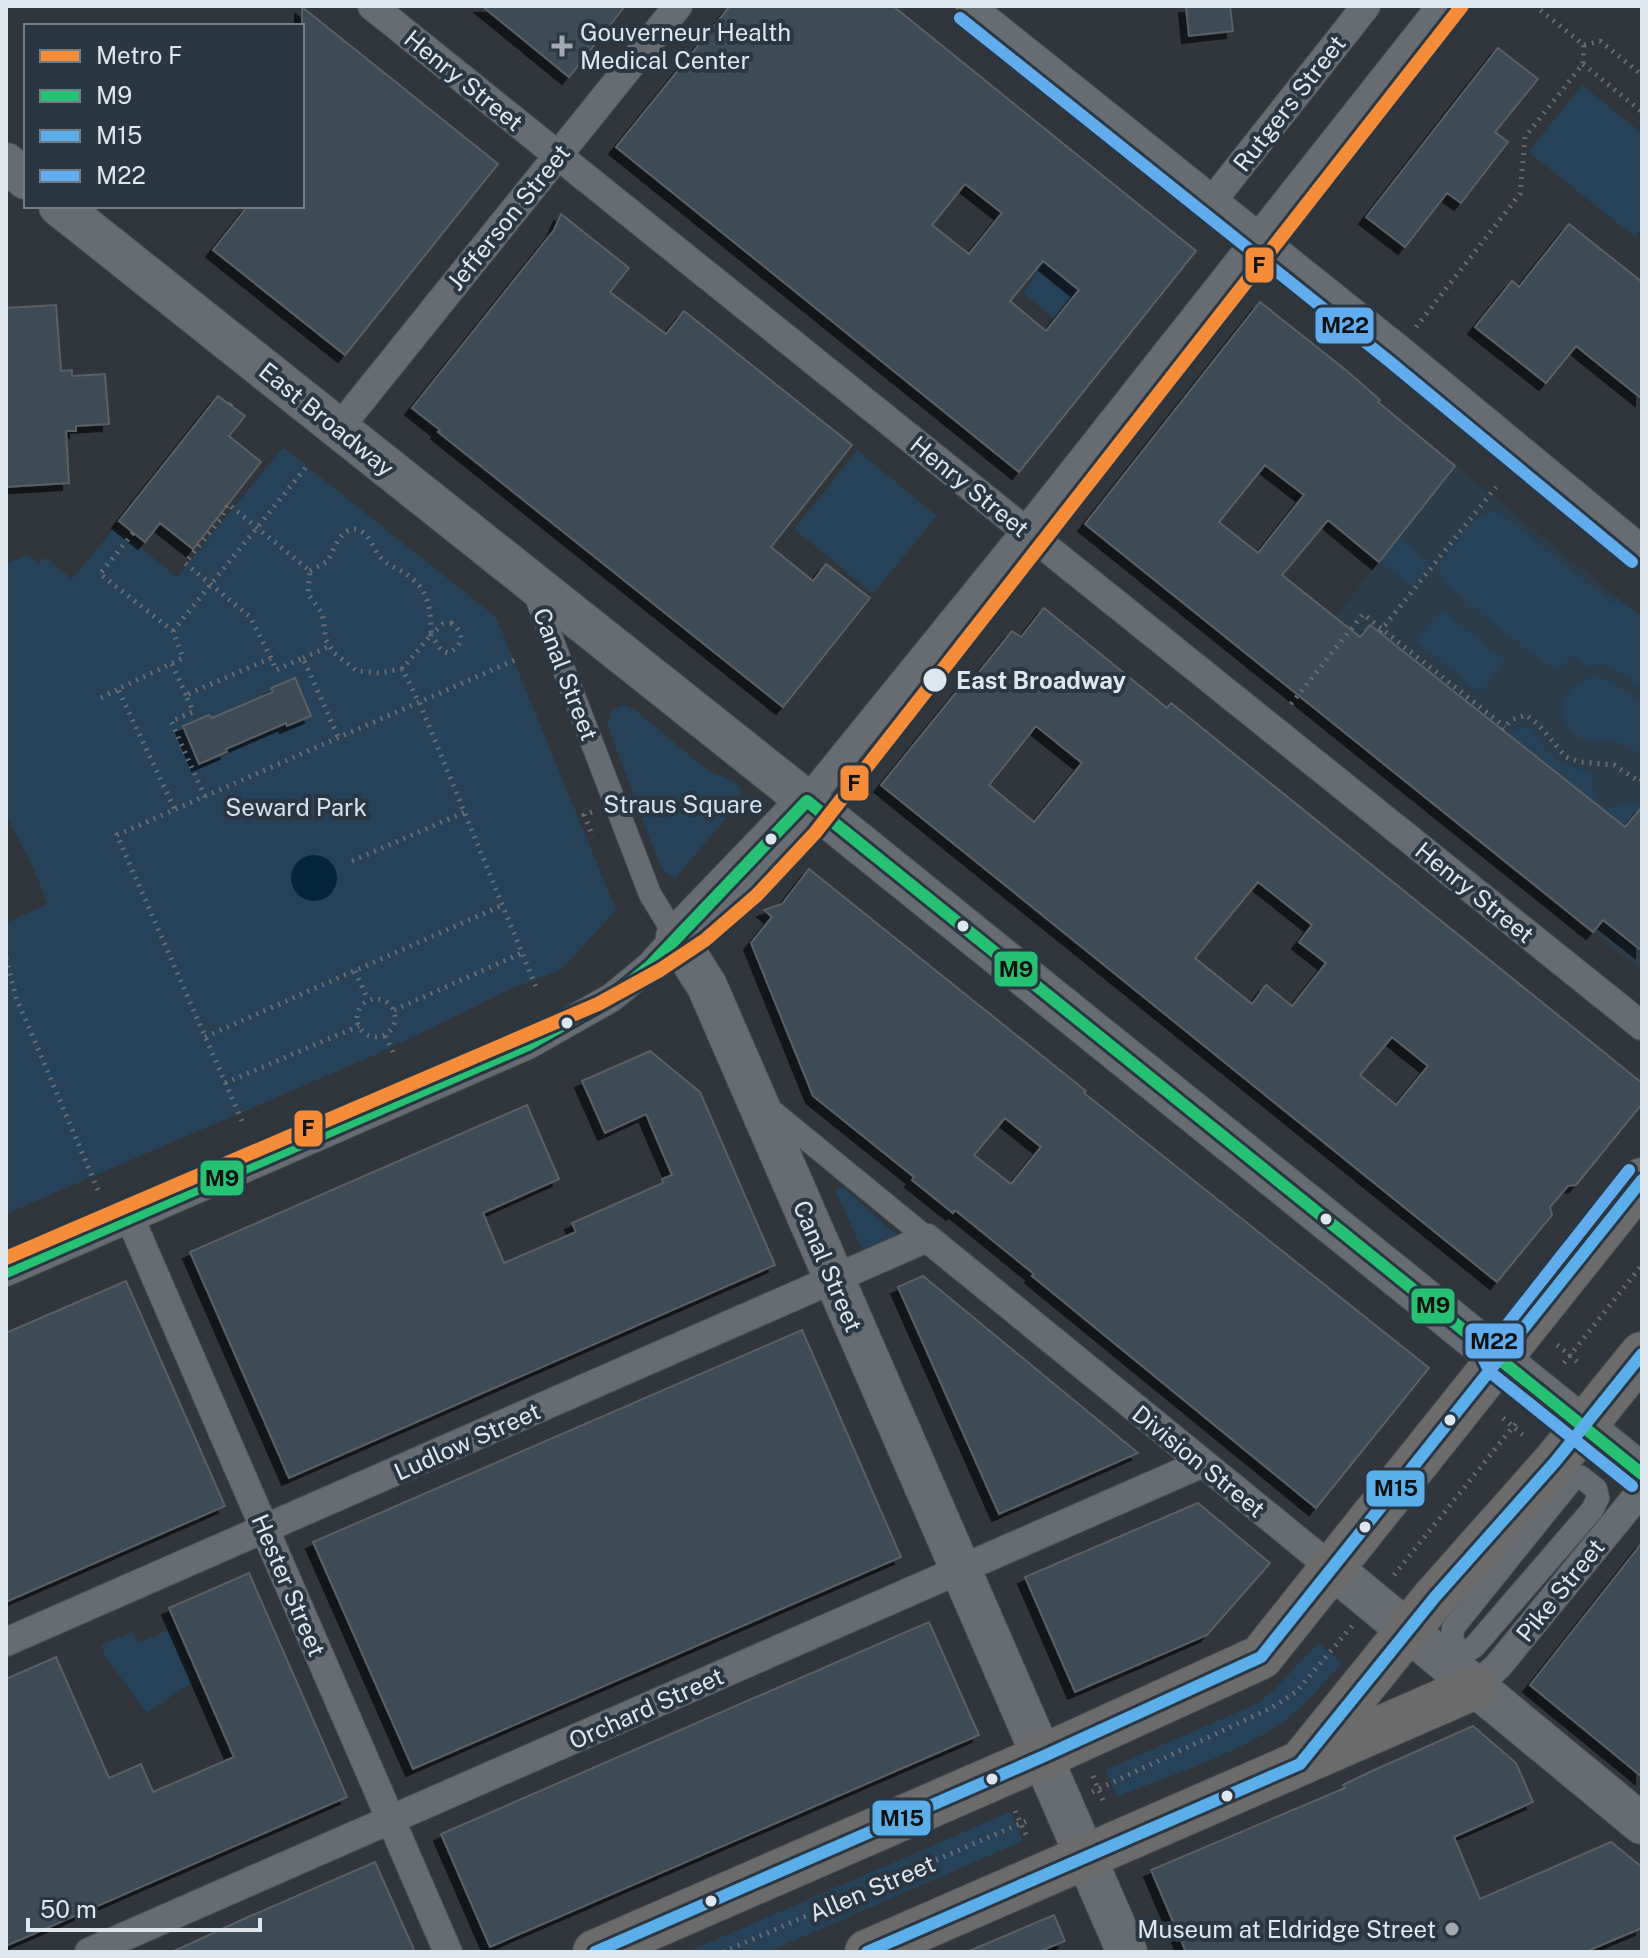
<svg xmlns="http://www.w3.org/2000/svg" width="1648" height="1958" font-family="'Public Sans',sans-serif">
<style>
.built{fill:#2b3c4b}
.green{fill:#254259}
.water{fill:#06253b}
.building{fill:#3c4b56;stroke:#5a5f65;stroke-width:2;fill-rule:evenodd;filter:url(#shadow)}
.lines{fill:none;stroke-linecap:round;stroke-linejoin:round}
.pedestrian-casing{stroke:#4c5358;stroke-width:24}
.minor-casing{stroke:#4c5358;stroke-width:30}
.secondary-casing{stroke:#4c5358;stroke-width:42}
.primary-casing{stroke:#4c5358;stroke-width:46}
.path{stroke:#676c71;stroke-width:5;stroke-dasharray:2 6;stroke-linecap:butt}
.pedestrian{stroke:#666c71;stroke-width:22}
.minor{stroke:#666c71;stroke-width:28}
.secondary{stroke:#666c71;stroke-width:40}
.primary{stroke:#6c6b6c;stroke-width:44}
.bus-1-casing{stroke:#2a3742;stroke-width:18}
.bus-2-casing{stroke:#2a3742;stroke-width:18}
.bus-3-casing{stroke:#2a3742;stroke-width:18}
.bus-1{stroke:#26c172;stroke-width:12}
.bus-2{stroke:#5aaee9;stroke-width:12}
.bus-3{stroke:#60acee;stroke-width:12}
.metro-1-casing{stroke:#2a3742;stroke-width:20}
.metro-1{stroke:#f48c3a;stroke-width:14}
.poi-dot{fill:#a1a8b0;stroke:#2a3742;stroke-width:3}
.stop-dot{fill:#dee6ee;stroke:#2a3742;stroke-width:3}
.labels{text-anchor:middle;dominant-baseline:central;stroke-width:8;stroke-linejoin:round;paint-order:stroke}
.poi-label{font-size:24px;fill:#dee6ee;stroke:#2a3742;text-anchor:start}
.street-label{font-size:24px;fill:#dee6ee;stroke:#2a3742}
.stop-label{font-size:24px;font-weight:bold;fill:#dee6ee;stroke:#2a3742;text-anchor:start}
.park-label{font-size:24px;fill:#d2e2f0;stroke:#2a3742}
.line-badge{stroke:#2a3742;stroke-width:3}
.pale-badge-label{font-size:22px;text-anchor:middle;font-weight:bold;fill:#111}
</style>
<defs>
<filter id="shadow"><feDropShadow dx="-7" dy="7" stdDeviation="0" flood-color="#0009"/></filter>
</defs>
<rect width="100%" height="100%" fill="#30363c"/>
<path class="built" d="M 1455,466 L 1642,617 L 1642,971 L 1282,684 Z"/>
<path class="green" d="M 1582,85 L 1642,133 L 1642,229 L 1635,237 L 1528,152 Z
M 1043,261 L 1132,332 L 1107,362 L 1023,293 Z
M 283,447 L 496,617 L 616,910 L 562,969 L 511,989 L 382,1052 L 6,1214 L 6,923 L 47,904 L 35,872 L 6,815 L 6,564 L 27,555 L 39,564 L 45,557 L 72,579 L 115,527 L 177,577 Z
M 857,450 L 937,516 L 873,594 L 794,529 Z
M 1492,511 L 1503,515 L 1613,603 L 1618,598 L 1642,617 L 1642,689 C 1624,675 1609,659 1585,667 L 1574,656 L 1558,667 L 1545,665 L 1443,582 C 1440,576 1438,570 1441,563 C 1447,549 1478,512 1492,511 Z
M 1399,538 L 1431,564 L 1413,587 L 1380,561 Z
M 1441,609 L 1506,661 L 1480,693 L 1416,641 Z
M 1592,677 C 1612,677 1627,693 1642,705 L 1642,749 L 1639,753 C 1631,748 1620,741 1610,740 C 1604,740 1598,743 1592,742 C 1574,740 1561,725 1563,707 C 1565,691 1579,682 1592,677 Z
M 624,705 L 634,709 L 709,771 C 724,778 751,782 737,805 L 676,878 L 664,872 L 659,863 L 607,724 L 612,710 Z
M 1521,726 L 1532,729 L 1547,751 L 1559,761 L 1592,775 C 1593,792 1593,806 1614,808 L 1629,801 L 1641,809 L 1625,827 L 1509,735 Z
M 843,1187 L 897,1235 L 862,1249 L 835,1190 Z
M 171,1629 L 193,1682 L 147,1713 L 107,1659 L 101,1645 L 132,1632 L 138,1643 Z
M 1318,1643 L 1342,1663 C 1323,1684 1304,1707 1280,1724 C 1233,1756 1170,1775 1117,1797 L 1105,1770 L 1258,1703 L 1273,1691 Z
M 1010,1812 L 1023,1841 L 768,1952 L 687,1952 Z"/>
<path class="water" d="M291 878a23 23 0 1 1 46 0a23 23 0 1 1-46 0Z"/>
<path class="building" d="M 482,6 L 625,6 L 569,77 Z
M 730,6 L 893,6 L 1196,251 L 1019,472 L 616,147 ZM 965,184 L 1002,213 L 969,254 L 932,225 ZM 1043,261 L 1079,290 L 1046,331 L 1010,301 Z
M 1186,6 L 1230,6 L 1233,31 L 1189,36 Z
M 302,7 L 498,164 L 345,355 L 213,250 L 248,206 L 302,206 Z
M 1498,48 L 1538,79 L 1495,132 L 1508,142 L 1461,203 L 1447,193 L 1405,247 L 1366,217 Z
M 561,214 L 629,268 L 610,292 L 666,334 L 684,311 L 852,445 L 771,547 L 813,581 L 826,564 L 870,598 L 783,707 L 438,432 L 440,430 L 412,408 L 554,230 Z
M 1569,224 L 1642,282 L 1642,399 L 1576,346 L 1546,383 L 1475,327 L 1512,281 L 1519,287 Z
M 1260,302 L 1347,371 L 1380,400 L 1378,402 L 1455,466 L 1379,562 L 1328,520 L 1282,575 L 1360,637 L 1370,625 L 1625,827 L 1642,807 L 1642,951 L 1603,920 L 1593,932 L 1085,524 ZM 1265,465 L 1304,495 L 1258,553 L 1219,522 Z
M 56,305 L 61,371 L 72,370 L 72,376 L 105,374 L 109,424 L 76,426 L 76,431 L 66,431 L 69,483 L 6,487 L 6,308 Z
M 218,396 L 245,416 L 229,436 L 261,462 L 193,549 L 160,523 L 145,542 L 119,521 Z
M 1044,608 L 1167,708 L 1171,703 L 1642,1083 L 1642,1104 L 1576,1185 L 1568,1186 L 1550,1207 L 1552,1215 L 1497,1282 L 881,785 L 967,679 L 971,682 L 1012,631 L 1021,637 ZM 1036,726 L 1082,763 L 1034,822 L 989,785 ZM 1258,882 L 1312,925 L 1299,942 L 1326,963 L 1292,1006 L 1266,985 L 1252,1004 L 1195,958 ZM 1392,1037 L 1428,1066 L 1396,1105 L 1360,1075 Z
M 295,678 L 311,716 L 287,726 L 286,723 L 226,749 L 227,752 L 199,764 L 183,726 L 209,715 L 212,718 L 273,692 L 271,688 Z
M 809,869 L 1086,1091 L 1084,1093 L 1429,1368 L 1316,1508 L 1032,1276 L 1034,1274 L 955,1210 L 953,1213 L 912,1180 L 914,1177 L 813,1096 L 751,943 L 772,917 L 764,910 L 782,904 ZM 1005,1118 L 1041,1147 L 1011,1184 L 974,1155 Z
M 650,1051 L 700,1092 L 775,1265 L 289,1478 L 190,1252 L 527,1105 L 559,1179 L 483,1213 L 504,1263 L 576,1232 L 572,1223 L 663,1183 L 662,1179 L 672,1175 L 646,1114 L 605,1133 L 582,1081 Z
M 923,1276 L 974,1318 L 1138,1453 L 999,1514 L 898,1287 Z
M 126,1281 L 225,1506 L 6,1602 L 6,1333 Z
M 802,1330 L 901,1557 L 413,1769 L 313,1542 Z
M 1198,1503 L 1270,1563 L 1207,1635 L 1075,1692 L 1025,1577 Z
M 1642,1543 L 1642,1777 L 1530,1685 Z
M 249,1573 L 347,1797 L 6,1946 L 6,1679 L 56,1657 L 109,1778 L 141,1764 L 153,1792 L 234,1757 L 169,1608 Z
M 929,1622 L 979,1735 L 490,1947 L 441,1834 Z
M 1473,1726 L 1516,1763 L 1533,1802 L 1454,1837 L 1480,1899 L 1611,1842 L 1642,1867 L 1642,1928 L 1585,1952 L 1186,1952 L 1151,1870 L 1345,1788 L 1343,1785 L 1372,1771 Z
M 375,1862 L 415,1952 L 172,1952 L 246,1918 Z
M 1054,1915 L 1065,1941 L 1038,1952 L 967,1952 Z"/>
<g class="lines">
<g class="pedestrian-casing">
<path id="pedestrian" d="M 534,592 L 650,894 L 676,937
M 766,1106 L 927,1238
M 1581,1477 L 1596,1489 L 1598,1498 L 1592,1510 L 1474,1647 L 1464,1653 L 1452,1642 L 1453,1628 L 1572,1480 Z"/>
</g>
<g class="minor-casing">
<path id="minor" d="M 372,6 L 1642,1026
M 970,6 L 1399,349 L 1642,550
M 1213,200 L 1366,6
M 339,428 L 678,6
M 807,801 L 1026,531 L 1441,6
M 130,1218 L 448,1952
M 6,1272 L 528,1045 L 611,998 L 650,966 L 676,937
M 6,1642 L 927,1238 L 1333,1569
M 1475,1687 L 1498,1666 L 1642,1490
M 89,1952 L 1203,1463"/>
</g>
<g class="secondary-casing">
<path id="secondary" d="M 6,163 L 26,179
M 59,206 L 807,801 L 1642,1474
M 807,801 L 676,937 L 707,986 L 1127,1952
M 1333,1569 L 1642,1824"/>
</g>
<g class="primary-casing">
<path id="primary" d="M 1304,1759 L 1435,1597 L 1555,1462 L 1642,1354
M 595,1952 L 1042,1757 L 1261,1657 L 1642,1180
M 867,1952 L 1475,1687"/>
</g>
<path class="path" d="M 1584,45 L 1600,41 L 1642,75
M 1583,64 L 1642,112
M 1416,327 L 1520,194 L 1525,137 L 1583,64 L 1584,45 L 1535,6
M 230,405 L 234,400
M 133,533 L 100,574 L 173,631 L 183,658 L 118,689 L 175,810
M 310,571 L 328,561 C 334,547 346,516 366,535 C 373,543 376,554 384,561 C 391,567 399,569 406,574 C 429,589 431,610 431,635 L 402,669
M 451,623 C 465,633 464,645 448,653 L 441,650 L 431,635 L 443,624 Z
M 173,631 L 307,466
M 1380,632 L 1382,629 L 1505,727
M 271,658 L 250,617 L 185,563 L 220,520 L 228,504 L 310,571 L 308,594 L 322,613 L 326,640 L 334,653 L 357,671 L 379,673 L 402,669 L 420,704 L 536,987
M 303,658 L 330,646
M 172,664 L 186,695
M 101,698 L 118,689
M 1291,704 L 1363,614 L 1382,629 L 1496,487
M 1502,730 L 1511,720 L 1526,715 L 1538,724 L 1566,757 L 1580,762 L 1614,765 L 1640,782 L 1642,780
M 205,797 L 171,721 L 193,712 L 186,695 L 271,658 L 276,670 L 303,658 L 339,739
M 592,812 L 584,815 L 593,837
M 352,861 L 465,812
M 6,958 L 16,997 L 100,1195
M 355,971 L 368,1000
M357 1018a19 19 0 1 1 38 0a19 19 0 1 1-38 0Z
M 394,1010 L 522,953
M 385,1036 L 393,1052
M 205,1037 L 503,905
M 225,1083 L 359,1026
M 242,1121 L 117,835 L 515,660
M 1557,1345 L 1581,1365
M 1564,1363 L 1642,1265
M 1503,1418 L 1524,1436
M 1394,1575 L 1516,1423
M 1093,1776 L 1105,1805
M 1092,1792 L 1271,1708 L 1296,1692 L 1352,1626
M 1015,1811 L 1028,1839
M 723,1952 L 1031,1819"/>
<use href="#pedestrian" class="pedestrian"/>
<use href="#minor" class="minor"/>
<use href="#secondary" class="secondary"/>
<use href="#primary" class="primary"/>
<g class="bus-1-casing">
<path id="bus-1" d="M 807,801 L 1642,1474
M 6,1272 L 528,1045 L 611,998 L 650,966 L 807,801"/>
</g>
<g class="bus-2-casing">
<path id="bus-2" d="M 595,1952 L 1042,1757 L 1261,1657 L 1642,1180
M 867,1952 L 1300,1764 L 1435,1597 L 1555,1462 L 1642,1354"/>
</g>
<g class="bus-3-casing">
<path id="bus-3" d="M 960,18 L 1389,361 L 1632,562
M 1629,1170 L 1487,1350 L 1484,1360 L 1490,1372 L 1632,1486"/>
</g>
<use href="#bus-1" class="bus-1"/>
<use href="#bus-2" class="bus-2"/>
<use href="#bus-3" class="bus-3"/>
<g class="metro-1-casing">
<path id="metro-1" d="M 6,1258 L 598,1004 L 660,970 L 705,940 L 757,895 L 815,833 L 1462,6"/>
</g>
<use href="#metro-1" class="metro-1"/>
</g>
<g class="poi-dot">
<path d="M558 34h8v8h8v8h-8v8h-8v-8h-8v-8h8z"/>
<circle cx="1452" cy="1929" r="8"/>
</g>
<g class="stop-dot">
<circle cx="935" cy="680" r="13"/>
<circle cx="771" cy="839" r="7"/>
<circle cx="963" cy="926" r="7"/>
<circle cx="567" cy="1023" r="7"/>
<circle cx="1326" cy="1219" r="7"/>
<circle cx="1450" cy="1420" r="7"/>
<circle cx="1365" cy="1527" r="7"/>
<circle cx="992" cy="1779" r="7"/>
<circle cx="1227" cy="1796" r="7"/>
<circle cx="711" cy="1901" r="7"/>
</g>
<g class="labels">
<g class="poi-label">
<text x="580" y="32">Gouverneur Health<tspan x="580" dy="28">Medical Center</tspan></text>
<text x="1436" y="1929" text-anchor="end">Museum at Eldridge Street</text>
</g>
<g class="street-label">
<text transform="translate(464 80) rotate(39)">Henry Street</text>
<text transform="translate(1289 103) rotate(-52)">Rutgers Street</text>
<text transform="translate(508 217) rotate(-51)">Jefferson Street</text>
<text transform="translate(327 419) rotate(39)">East Broadway</text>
<text transform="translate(970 486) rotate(39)">Henry Street</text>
<text transform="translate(566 674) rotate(69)">Canal Street</text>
<text transform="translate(1475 892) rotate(39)">Henry Street</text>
<text transform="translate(828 1266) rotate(67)">Canal Street</text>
<text transform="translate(467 1441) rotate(-24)">Ludlow Street</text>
<text transform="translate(1199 1461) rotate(39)">Division Street</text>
<text transform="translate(289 1585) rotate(67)">Hester Street</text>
<text transform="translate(1560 1590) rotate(-51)">Pike Street</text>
<text transform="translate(646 1708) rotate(-24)">Orchard Street</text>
<text transform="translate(872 1888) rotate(-23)">Allen Street</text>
</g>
<g class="stop-label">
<text x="956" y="680">East Broadway</text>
</g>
<g class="park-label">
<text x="683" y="804">Straus Square</text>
<text x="296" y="807">Seward Park</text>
</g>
</g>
<g class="line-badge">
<rect x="1244" y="246" width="31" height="38" rx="8" fill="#f48c3a"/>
<rect x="1314" y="306" width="61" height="39" rx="8" fill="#60acee"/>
<rect x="839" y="764" width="31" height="38" rx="8" fill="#f48c3a"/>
<rect x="993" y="950" width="46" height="38" rx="8" fill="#26c172"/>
<rect x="293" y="1109" width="31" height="39" rx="8" fill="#f48c3a"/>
<rect x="199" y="1159" width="46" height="38" rx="8" fill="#26c172"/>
<rect x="1410" y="1287" width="46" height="38" rx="8" fill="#26c172"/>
<rect x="1464" y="1322" width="61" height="38" rx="8" fill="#60acee"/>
<rect x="1365" y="1469" width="61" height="39" rx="8" fill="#5aaee9"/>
<rect x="871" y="1799" width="61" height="38" rx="8" fill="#5aaee9"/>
</g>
<g class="pale-badge-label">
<text x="1259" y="273">F</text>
<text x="1345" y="333">M22</text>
<text x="854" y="791">F</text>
<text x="1016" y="977">M9</text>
<text x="308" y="1136">F</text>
<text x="222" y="1186">M9</text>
<text x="1433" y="1313">M9</text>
<text x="1494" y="1349">M22</text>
<text x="1396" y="1496">M15</text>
<text x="902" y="1826">M15</text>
</g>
<rect width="1648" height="1958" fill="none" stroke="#dee6ee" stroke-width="16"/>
<rect x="24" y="24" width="280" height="184" fill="#2a3742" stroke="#727d87" stroke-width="2"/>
<rect x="40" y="50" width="40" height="12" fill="#f48c3a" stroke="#727d87" stroke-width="2"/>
<text x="96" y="64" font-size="24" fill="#dee6ee">Metro F</text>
<rect x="40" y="90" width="40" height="12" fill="#26c172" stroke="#727d87" stroke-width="2"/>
<text x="96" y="104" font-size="24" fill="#dee6ee">M9</text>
<rect x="40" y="130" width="40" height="12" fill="#5aaee9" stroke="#727d87" stroke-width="2"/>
<text x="96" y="144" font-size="24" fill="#dee6ee">M15</text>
<rect x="40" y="170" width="40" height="12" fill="#60acee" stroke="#727d87" stroke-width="2"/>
<text x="96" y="184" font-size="24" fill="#dee6ee">M22</text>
<path d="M28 1918v12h232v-12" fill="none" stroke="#dee6ee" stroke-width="4"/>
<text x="40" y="1918" font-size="24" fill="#dee6ee" stroke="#2a3742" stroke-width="6" paint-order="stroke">50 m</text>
</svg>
